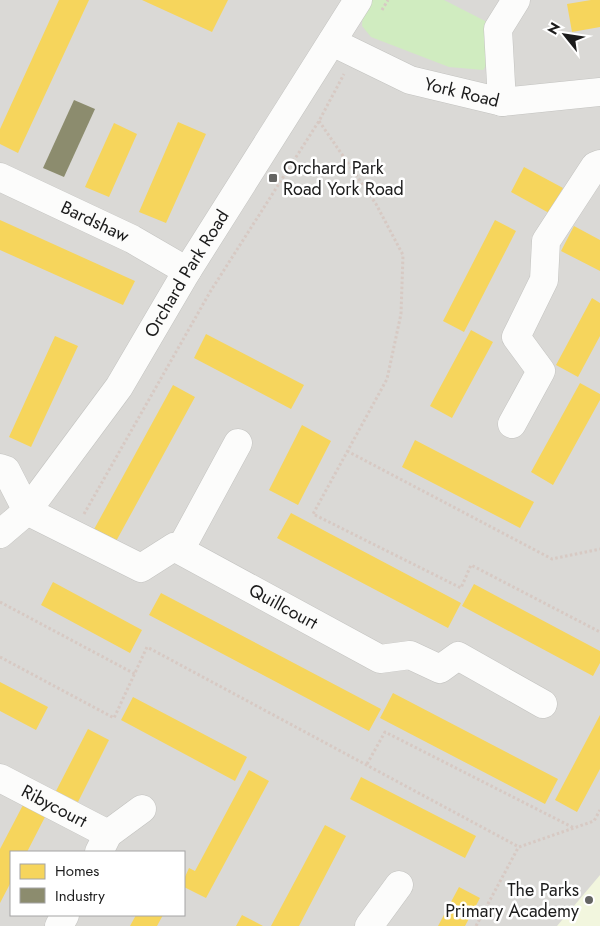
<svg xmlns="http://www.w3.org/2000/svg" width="600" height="926" font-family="Jost,sans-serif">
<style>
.residential{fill:#dad9d6;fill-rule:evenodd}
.education{fill:#f2f6de}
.grass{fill:#d0ecc0}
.homes{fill:#f6d55c}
.industry{fill:#8c8c6e}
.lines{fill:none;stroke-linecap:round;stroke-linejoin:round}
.minor-casing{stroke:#c3c3c0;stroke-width:29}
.path{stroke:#d7c9c3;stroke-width:3;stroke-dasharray:2.5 2.5;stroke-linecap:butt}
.minor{stroke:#fcfcfb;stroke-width:28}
.poi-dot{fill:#646462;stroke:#fff;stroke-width:2}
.labels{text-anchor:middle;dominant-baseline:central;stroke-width:5;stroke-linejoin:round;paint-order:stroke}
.street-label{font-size:18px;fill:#1c1c1c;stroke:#fff}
.poi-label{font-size:18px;fill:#1c1c1c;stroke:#fff;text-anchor:start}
</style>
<rect width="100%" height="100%" fill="#ebeae4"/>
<path class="residential" d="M 0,0 L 600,0 L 600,926 L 0,926 ZM 11,852 L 184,852 L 184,915 L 11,915 Z"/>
<path class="education" d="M 600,875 L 600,926 L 557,926 Z"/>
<path class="grass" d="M 368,0 L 444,0 L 489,23 L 491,59 L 483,70 L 449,67 L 371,37 L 362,26 L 363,8 Z"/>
<path class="homes" d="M 59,0 L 89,0 L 18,153 L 0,144 L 0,129 Z
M 142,0 L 228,0 L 212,32 Z
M 591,0 L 600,0 L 600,27 L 572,32 L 567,4 Z
M 178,122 L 206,134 L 166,223 L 139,212 Z
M 114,123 L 137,134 L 109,197 L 85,187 Z
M 524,167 L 563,188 L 549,213 L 511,192 Z
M 0,220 L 135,281 L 123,305 L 0,250 Z
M 495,220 L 516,231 L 464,332 L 443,321 Z
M 574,226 L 600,240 L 600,271 L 561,251 Z
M 592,298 L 600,303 L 600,336 L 578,377 L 556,365 Z
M 471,330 L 493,342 L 452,418 L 430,406 Z
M 206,334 L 304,385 L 291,409 L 194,358 Z
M 55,336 L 78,346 L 31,447 L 9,437 Z
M 580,383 L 600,394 L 600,400 L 553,485 L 531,472 Z
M 173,385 L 195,397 L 114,545 L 92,533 Z
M 302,425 L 331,441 L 298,505 L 269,490 Z
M 415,440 L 534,502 L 520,528 L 402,467 Z
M 291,513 L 461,603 L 448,628 L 277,538 Z
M 53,582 L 142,630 L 130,653 L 41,605 Z
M 474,584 L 600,651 L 600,663 L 593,676 L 462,606 Z
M 161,593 L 381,709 L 369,731 L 149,615 Z
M 0,682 L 48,707 L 36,730 L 0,711 Z
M 393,693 L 558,779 L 545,804 L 380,718 Z
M 133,697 L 247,757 L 235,781 L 121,720 Z
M 600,715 L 600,769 L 577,812 L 555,800 Z
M 88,729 L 109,740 L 78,802 L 56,791 Z
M 249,770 L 269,781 L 206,898 L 184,887 L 184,879 L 189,868 L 195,871 Z
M 361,777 L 476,836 L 465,858 L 350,799 Z
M 23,805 L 45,817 L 27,852 L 11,852 L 11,882 L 0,903 L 0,849 Z
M 325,825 L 346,836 L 299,926 L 271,926 Z
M 459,887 L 480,898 L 465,926 L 438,926 Z
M 136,915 L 163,915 L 157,926 L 130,926 Z
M 242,915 L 263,926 L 236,926 Z"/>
<path class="industry" d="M 74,100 L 95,109 L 64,177 L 43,168 Z"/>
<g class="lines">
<g class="minor-casing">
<g id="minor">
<path id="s1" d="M 332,42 L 410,80 L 502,102 L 600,92"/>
<path d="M 502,102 L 498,29 L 516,0"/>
<path id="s2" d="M 0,177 L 132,239 L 187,271"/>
<path d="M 512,424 L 541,371 L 516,337 L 544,280 L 546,241 L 595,166 L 600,164"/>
<path d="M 0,468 L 6,470 L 27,511"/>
<path id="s3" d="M 27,511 L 141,568 L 174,547 L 380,659 L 410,655 L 440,669 L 458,656 L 543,704"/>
<path id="s4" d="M 0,534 L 27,511 L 119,387 L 187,271 L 358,0"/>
<path d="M 180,550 L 238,443"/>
<path id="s5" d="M 0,778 L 108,834"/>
<path d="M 99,852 L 108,834 L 142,809"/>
<path d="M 59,926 L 65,915"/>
<path d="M 369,926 L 399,885"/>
</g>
</g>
<path class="path" d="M 382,10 L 388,0
M 319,121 L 376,204 L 403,255 L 401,314 L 387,379 L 313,514 L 461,588 L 471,565 L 600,632
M 347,451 L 552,559 L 600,549
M 84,514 L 210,292 L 319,121 L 344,74
M 0,602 L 135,674
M 0,657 L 114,718 L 147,647 L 519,847 L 594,821 L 600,810
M 367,764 L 385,732 L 574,828
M 476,926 L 518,848"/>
<use href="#minor" class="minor"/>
</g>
<g class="poi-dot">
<rect x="268" y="173" width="10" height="10" rx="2.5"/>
<circle cx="589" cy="900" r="5"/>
</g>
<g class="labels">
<g class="street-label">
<text stroke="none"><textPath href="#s1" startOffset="140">York Road</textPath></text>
<text stroke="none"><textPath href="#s2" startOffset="105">Bardshaw</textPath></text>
<text stroke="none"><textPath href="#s4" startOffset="322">Orchard Park Road</textPath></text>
<text stroke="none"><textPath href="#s3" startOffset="291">Quillcourt</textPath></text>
<text stroke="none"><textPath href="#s5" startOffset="61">Ribycourt</textPath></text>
</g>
<g class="poi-label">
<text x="283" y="168">Orchard Park<tspan x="283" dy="21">Road York Road</tspan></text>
<text x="579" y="890" text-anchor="end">The Parks<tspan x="579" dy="21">Primary Academy</tspan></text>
</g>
</g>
<rect x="10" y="851" width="175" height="65" fill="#ffffff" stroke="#a4a4a4"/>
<rect x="20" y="864" width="25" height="15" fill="#f6d55c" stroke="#a4a4a4"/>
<text x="55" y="876" font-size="15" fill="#1c1c1c">Homes</text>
<rect x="20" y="888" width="25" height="15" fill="#8c8c6e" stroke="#a4a4a4"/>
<text x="55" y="901" font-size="15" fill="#1c1c1c">Industry</text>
<g transform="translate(565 35) rotate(300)" stroke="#ffffff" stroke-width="4" paint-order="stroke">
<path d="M0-4L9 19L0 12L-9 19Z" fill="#1c1c1c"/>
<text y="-8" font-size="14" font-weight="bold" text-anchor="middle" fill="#1c1c1c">N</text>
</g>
</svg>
